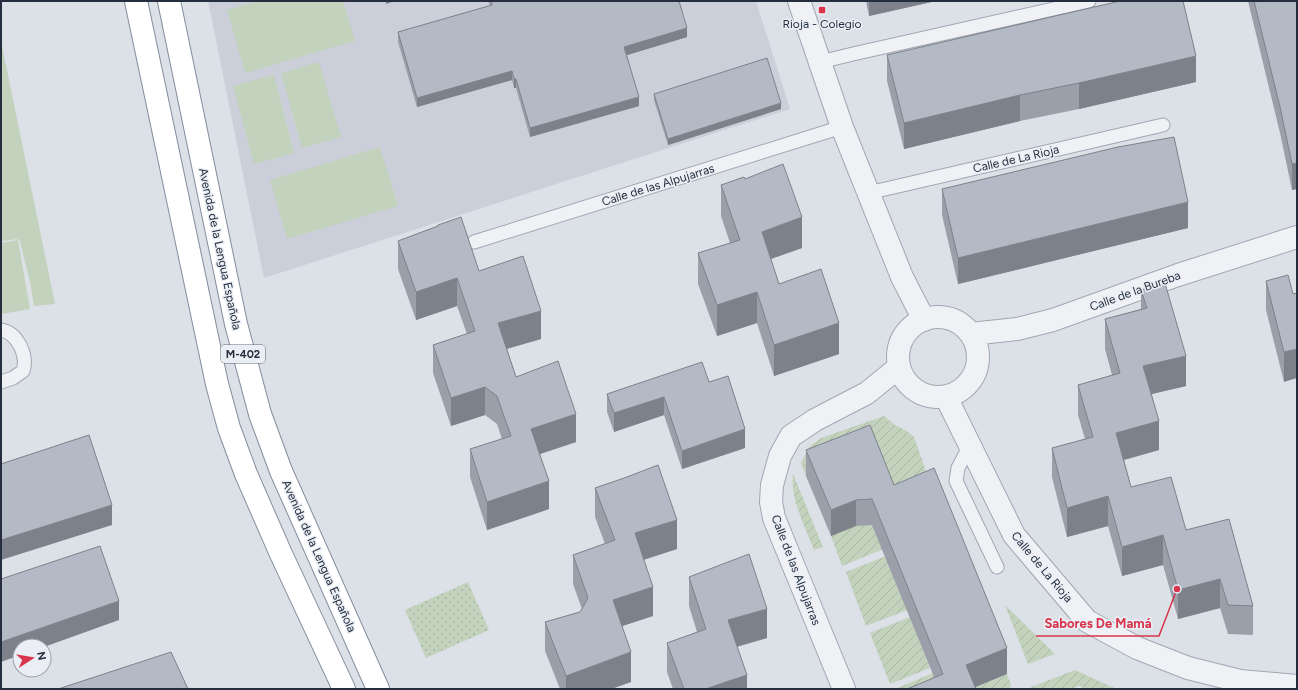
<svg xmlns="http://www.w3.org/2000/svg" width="1298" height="690" font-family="Figtree,sans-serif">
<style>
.built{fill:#cacfda}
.grass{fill:#c2d2bc}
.park{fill:url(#park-dots)}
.garden{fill:url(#garden-furrows)}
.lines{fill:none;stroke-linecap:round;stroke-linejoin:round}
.lane-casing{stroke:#a1a7b1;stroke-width:15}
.street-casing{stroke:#a1a7b1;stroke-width:24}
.highway-casing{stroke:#828d9f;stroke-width:24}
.lane{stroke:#eff1f5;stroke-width:13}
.street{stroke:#eff1f5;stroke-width:22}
.highway{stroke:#fff;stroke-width:22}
.wall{fill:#9a9fa9}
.shaded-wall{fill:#7d828a}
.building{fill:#b3b9c5;stroke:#7d828a}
.poi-dot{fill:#d8354d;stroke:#ebeff5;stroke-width:1.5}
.labels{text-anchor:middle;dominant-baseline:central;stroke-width:3;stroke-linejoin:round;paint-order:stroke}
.shield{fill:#ebeff5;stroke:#606876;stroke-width:1}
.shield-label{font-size:11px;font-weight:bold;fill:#252e3f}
.poi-label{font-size:12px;fill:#252e3f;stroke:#ebeff5}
.street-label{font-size:12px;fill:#252e3f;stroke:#ebeff5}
.leader{fill:none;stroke:#d8354d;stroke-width:1.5}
.callout-dot{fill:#d8354d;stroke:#ebeff5;stroke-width:1.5}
.callout-label{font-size:13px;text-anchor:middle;font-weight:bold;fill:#d8354d;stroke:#ebeff5;stroke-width:3;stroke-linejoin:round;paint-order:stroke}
</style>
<defs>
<pattern id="park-dots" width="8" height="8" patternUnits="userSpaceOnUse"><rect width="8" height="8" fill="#c2d2bc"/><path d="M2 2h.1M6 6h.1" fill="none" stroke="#a7b5a3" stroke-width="1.8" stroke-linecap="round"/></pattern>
<pattern id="garden-furrows" width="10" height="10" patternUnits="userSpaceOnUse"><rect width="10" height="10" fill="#c2d2bc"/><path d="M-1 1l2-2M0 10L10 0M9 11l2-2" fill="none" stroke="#a7b5a3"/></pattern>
</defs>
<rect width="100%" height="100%" fill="#dce0e7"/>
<path class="built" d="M 208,1 L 756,1 L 790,109 L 264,278 Z"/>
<path class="grass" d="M 259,1 L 343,1 L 355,41 L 245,73 L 227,10 Z
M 1,41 L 55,304 L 34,306 L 30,282 L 20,241 L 17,239 L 1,241 Z
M 319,62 L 341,137 L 302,148 L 281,73 Z
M 274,75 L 294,153 L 254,164 L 233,86 Z
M 380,147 L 398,206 L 287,239 L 270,180 Z
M 18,240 L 30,309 L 1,314 L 1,243 Z"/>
<path class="park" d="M 468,582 L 489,630 L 426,658 L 405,610 Z"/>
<path class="garden" d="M 884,416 L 895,425 L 907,431 L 914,437 L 934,494 L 894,511 L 870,451 L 806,476 L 801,463 L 809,447 L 821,438 Z
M 793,474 L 823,547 L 814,550 C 805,526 790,500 793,474 Z
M 871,520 L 883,549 L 842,566 L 831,536 Z
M 886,556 L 907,610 L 866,626 L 846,572 Z
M 1005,605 L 1055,654 L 1028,664 Z
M 910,617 L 930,668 L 890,684 L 870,633 Z
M 1075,670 L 1116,689 L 1086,689 L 1079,686 L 1070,689 L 1030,689 L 1031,687 Z
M 933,673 L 939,689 L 895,689 Z
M 1007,674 L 1011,685 L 1009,689 L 971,689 Z"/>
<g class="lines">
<g class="lane-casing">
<path id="lane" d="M 820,62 L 853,54 L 1089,1
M 868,193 L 1163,125
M 474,242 L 842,127
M 1,330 C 18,333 28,356 23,371 L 13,378 L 1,382
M 969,447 L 958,468 L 956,481 L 997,567"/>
</g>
<g class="street-casing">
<path id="street" d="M 799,1 L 842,127 L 902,277 L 924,320
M898 357a40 40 0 1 1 80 0a40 40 0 1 1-80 0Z
M 971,334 L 1017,329 L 1053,320 L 1178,275 L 1297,237
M 946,397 L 1014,535 L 1087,621 L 1137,648 L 1188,668 L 1240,681 L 1297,686
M 844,689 L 774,518 L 771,502 L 772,485 L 780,456 L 791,436 L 815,420 L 867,393 L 899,367"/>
</g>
<g class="highway-casing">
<path id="highway" d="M 136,1 L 217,384 L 229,428 L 246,474 L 281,554 L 344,689
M 169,1 L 236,324 L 260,414 L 281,471 L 378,689"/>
</g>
<use href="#lane" class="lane"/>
<use href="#street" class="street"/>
<use href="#highway" class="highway"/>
</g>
<path class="wall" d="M 488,1 L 679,1 L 687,37 L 627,55 L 639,106 L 530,137 L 516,88 L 514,88 L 512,80 L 417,107 L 398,42 L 398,32 L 490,6 Z
M 866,1 L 936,1 L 869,16 Z
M 1248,1 L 1297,1 L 1297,189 L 1292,190 L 1280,133 Z
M 887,55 L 1196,82 L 1079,109 L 1020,121 L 904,149 L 887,81 Z
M 654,94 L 781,109 L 668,145 L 654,100 Z
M 745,179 L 802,248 L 771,259 L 779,284 L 839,354 L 774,376 L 757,323 L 717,336 L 698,284 L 698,253 L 730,243 L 721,216 L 721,185 Z
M 942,189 L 1188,228 L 958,284 L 942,215 Z
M 438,225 L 479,271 L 541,339 L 507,349 L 516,377 L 576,442 L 540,454 L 549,509 L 487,530 L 470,477 L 470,449 L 502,439 L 497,424 L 485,415 L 451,426 L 433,373 L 433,345 L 467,334 L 457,306 L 416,320 L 398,269 L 398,241 L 438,226 Z
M 1266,281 L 1293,294 L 1284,382 L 1266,310 Z
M 1141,290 L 1186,386 L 1152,394 L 1159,450 L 1124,460 L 1131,487 L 1186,530 L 1253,606 L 1253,635 L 1228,634 L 1220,608 L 1178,619 L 1163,565 L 1122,576 L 1108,526 L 1067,537 L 1052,477 L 1052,448 L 1085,439 L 1078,415 L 1078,385 L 1112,375 L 1105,349 L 1105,319 L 1141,309 Z
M 709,382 L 745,448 L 682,469 L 664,415 L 614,432 L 607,412 L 607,394 Z
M 806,450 L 894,485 L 1007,674 L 934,677 L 872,525 L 856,526 L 831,536 L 806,476 Z
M 595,488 L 677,549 L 644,560 L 653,616 L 622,626 L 631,682 L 611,689 L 560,689 L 545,651 L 545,622 L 580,612 L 582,609 L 573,584 L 573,555 L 605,544 L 595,517 Z
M 689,577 L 767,638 L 737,647 L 747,689 L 673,689 L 667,672 L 667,643 L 697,632 L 689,606 Z"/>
<path class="shaded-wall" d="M 386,1 L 395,1 L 386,4 Z
M 869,1 L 936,1 L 869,16 Z
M 687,28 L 687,37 L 624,56 L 624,47 Z
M 1196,56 L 1196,82 L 1079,109 L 1079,83 Z
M 512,71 L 512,80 L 417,107 L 417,98 Z
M 514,79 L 516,79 L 516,88 L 514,88 Z
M 1020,95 L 1020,121 L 904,149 L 904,123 Z
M 639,97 L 639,106 L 530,137 L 530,128 Z
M 781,103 L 781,109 L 668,145 L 668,139 Z
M 1297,163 L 1297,189 L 1292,190 L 1292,164 Z
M 1188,202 L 1188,228 L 958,284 L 958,258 Z
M 802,217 L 802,248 L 762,262 L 762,232 Z
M 457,278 L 457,306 L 416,320 L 416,292 Z
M 757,292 L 757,323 L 717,336 L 717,305 Z
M 541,311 L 541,339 L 498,351 L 498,323 Z
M 839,323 L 839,354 L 774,376 L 774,345 Z
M 1297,349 L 1297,378 L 1284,382 L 1284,352 Z
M 1186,356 L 1186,386 L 1143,396 L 1143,366 Z
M 485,387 L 485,415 L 451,426 L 451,398 Z
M 664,397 L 664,415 L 614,432 L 614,413 Z
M 576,414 L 576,442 L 531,457 L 531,429 Z
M 1159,421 L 1159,450 L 1116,462 L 1116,433 Z
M 745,429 L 745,448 L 682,469 L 682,451 Z
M 549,481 L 549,509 L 487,530 L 487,502 Z
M 1108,496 L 1108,526 L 1067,537 L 1067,508 Z
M 856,500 L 856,526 L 831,536 L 831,510 Z
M 112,505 L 112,525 L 1,560 L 1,540 Z
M 677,520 L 677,549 L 635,562 L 635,533 Z
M 1163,535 L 1163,565 L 1122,576 L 1122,547 Z
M 1220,579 L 1220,608 L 1178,619 L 1178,590 Z
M 653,587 L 653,616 L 613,629 L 613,600 Z
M 119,601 L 119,620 L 44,647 L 44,646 L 20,646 L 20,655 L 1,662 L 1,642 Z
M 767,609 L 767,638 L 728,649 L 728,620 Z
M 1007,648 L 1007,674 L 971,689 L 966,665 Z
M 631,652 L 631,682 L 611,689 L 566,689 L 566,676 Z
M 747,675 L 747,689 L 708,689 L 708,688 Z"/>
<path class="building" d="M 491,1 L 679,1 L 687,28 L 624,47 L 639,97 L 530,128 L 516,79 L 514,79 L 512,71 L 417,98 L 398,32 L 492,5 Z
M 1120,1 L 1183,1 L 1196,56 L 1079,83 L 1020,95 L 904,123 L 887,55 Z
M 1254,1 L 1297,1 L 1297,163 L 1292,164 L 1280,107 Z
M 767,58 L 781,103 L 668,139 L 654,94 Z
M 1174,137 L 1188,202 L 958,258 L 942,189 L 1118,147 Z
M 783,164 L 802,217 L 762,232 L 779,284 L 821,269 L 839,323 L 774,345 L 757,292 L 717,305 L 698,253 L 740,240 L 721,185 L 744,177 L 745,179 Z
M 461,217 L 479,271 L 523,256 L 541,311 L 498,323 L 516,377 L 558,361 L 576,414 L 531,429 L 549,481 L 487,502 L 470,449 L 511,436 L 497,396 L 485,387 L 451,398 L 433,345 L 475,331 L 457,278 L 416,292 L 398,241 L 438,226 L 438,225 Z
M 1288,275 L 1293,294 L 1297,293 L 1297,349 L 1284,352 L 1266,281 Z
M 1165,283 L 1186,356 L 1143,366 L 1159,421 L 1116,433 L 1131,487 L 1171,477 L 1186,530 L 1229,519 L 1253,606 L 1228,605 L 1220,579 L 1178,590 L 1163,535 L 1122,547 L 1108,496 L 1067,508 L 1052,448 L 1093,437 L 1078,385 L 1120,373 L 1105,319 L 1147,308 L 1141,290 Z
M 702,362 L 709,382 L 728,376 L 745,429 L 682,451 L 664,397 L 614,413 L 607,394 Z
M 870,425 L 894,485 L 934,468 L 1007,648 L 966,665 L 976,689 L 907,689 L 943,674 L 872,499 L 856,500 L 831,510 L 806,450 Z
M 89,435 L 112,505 L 1,540 L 1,464 Z
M 658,465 L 677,520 L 635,533 L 653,587 L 613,600 L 631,652 L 566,676 L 545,622 L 580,612 L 588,598 L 573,555 L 615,540 L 595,488 L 627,477 Z
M 100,546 L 119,601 L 1,642 L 1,579 Z
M 749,554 L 767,609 L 728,620 L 747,675 L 708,688 L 709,689 L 684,689 L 667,643 L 706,629 L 689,577 Z
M 171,652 L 188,689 L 58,689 Z"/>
<rect class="poi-dot" x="818" y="6" width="8" height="8" rx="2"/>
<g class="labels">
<rect class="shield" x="221" y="345" width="44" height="18" rx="3"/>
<g class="shield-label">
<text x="243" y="354">M-402</text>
</g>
<g class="poi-label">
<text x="822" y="24">Rioja - Colegio</text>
</g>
<g class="street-label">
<text transform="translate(1016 159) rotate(-13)">Calle de La Rioja</text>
<text transform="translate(658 185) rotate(-17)">Calle de las Alpujarras</text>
<text transform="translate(220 249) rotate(78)">Avenida de la Lengua Española</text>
<text transform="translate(1135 291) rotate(-20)">Calle de la Bureba</text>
<text transform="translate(319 556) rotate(66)">Avenida de la Lengua Española</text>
<text transform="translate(1042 567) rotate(50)">Calle de La Rioja</text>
<text transform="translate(796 570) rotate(69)">Calle de las Alpujarras</text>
</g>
</g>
<path class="leader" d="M1177 589L1159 636H1036"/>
<circle class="callout-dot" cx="1177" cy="589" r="4"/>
<g class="callout-label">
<text x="1098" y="628">Sabores De Mamá</text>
</g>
<rect width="1298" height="690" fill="none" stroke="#252e3f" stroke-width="4"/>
<g transform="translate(32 658) rotate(78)"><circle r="19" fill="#ebeff5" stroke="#9ca2ac"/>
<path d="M0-3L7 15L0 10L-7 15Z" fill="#d8354d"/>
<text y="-6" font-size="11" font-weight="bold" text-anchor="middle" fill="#252e3f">N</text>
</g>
</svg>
